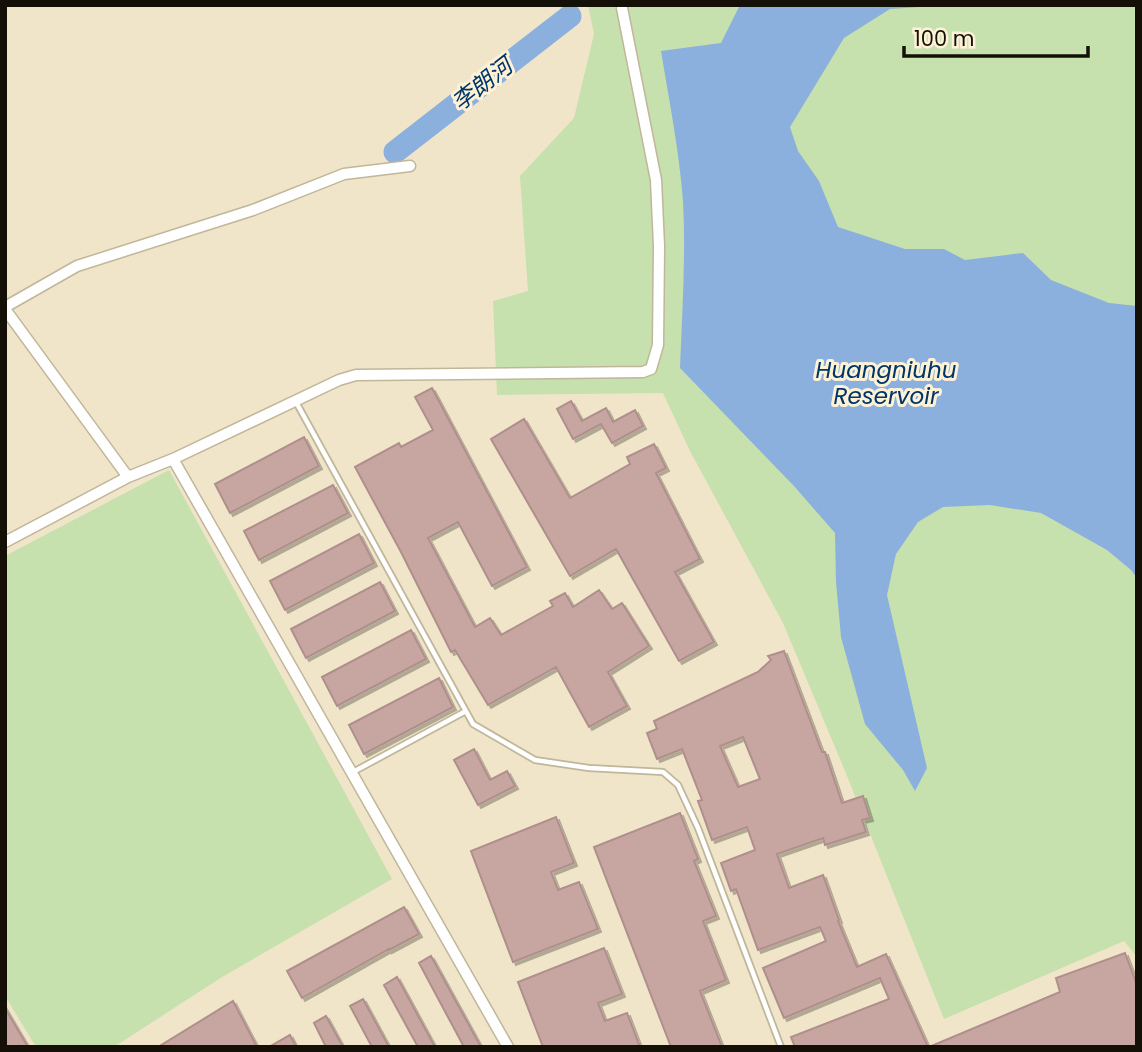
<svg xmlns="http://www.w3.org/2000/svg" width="1142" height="1052" font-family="Poppins,'Noto Sans SC',sans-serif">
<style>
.green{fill:#c6e0ae}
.water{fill:#8cb0dd}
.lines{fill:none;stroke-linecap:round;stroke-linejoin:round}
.river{stroke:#8cb0dd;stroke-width:23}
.building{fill:#c7a6a1;stroke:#af8f8b;stroke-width:2;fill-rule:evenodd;filter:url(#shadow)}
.lane-casing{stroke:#c0b69a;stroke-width:8}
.street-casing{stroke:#c0b69a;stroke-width:13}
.lane{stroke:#fff;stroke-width:4.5}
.street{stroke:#fff;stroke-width:10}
.labels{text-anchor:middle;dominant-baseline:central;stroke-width:6;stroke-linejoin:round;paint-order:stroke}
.water-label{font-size:23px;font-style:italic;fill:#00356a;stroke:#fdf2d6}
</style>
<defs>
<filter id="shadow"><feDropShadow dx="3" dy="3" stdDeviation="0" flood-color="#0004"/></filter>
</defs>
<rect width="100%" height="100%" fill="#f0e5c9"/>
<path class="green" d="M 588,5 L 1137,5 L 1137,957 L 1124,941 L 944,1019 L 845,771 L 783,623 L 690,451 L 663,393 L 497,395 L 493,301 L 528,291 L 520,176 L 574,118 L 594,34 Z
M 169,470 L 392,879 L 222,977 L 114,1047 L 36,1047 L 5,996 L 5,556 Z"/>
<path class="water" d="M 740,5 L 951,5 L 890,9 L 844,38 L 790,127 L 798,151 L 819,181 L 838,227 L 905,249 L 944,249 L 965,260 L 1023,253 L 1051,280 L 1109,303 L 1137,306 L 1137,578 L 1131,570 L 1107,550 L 1041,513 L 990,505 L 943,507 L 918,522 L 896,554 L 887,595 L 927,768 L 915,791 L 903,770 L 865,724 L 841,637 L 836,582 L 835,533 L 794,486 L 680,368 C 682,313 686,256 683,201 C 679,150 669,100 661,51 L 721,43 Z"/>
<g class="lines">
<path class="river" d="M 395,152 L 570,16"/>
</g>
<path class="building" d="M 432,388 L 527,567 L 492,586 L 458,522 L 428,538 L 475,627 L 490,618 L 501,635 L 553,606 L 550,601 L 565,593 L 573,607 L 599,590 L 612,609 L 622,603 L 649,646 L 608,672 L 627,706 L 589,727 L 556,667 L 488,705 L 455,650 L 451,652 L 401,552 L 355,467 L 399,443 L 401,447 L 433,430 L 415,397 Z
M 571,401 L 582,421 L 606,408 L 613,422 L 635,410 L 643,426 L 612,443 L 601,424 L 573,439 L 557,409 Z
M 524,419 L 570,498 L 630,464 L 627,457 L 654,444 L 666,468 L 656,473 L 700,559 L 675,572 L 714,642 L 679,661 L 616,549 L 570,576 L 491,439 Z
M 304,437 L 319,466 L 230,513 L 215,484 Z
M 333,485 L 348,513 L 259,560 L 244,531 Z
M 359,534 L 374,563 L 285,610 L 270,581 Z
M 380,582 L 395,611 L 306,658 L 291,629 Z
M 411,630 L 426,659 L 337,706 L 322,677 Z
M 784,651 L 822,752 L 825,752 L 842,803 L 863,796 L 870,818 L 862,820 L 866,832 L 825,845 L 823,838 L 777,854 L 789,888 L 823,875 L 839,920 L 838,921 L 857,967 L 886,954 L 928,1047 L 795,1047 L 791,1037 L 889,999 L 880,978 L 784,1018 L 763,968 L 826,941 L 820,927 L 758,950 L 736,889 L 731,891 L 721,863 L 755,850 L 747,827 L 712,840 L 698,801 L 702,800 L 682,749 L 657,759 L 647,733 L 657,729 L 654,721 L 758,672 L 771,660 L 768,656 ZM 743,737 L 760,779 L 738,787 L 720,746 Z
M 439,678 L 453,707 L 364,754 L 349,725 Z
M 474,749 L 490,780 L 507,771 L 515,786 L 478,805 L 454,760 Z
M 680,813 L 698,859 L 694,861 L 716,916 L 703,921 L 726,980 L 700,991 L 722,1047 L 671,1047 L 594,847 Z
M 556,817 L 574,863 L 551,872 L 558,890 L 579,882 L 598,929 L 513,962 L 471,851 Z
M 404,907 L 419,934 L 389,950 L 389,949 L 302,998 L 287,971 Z
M 604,948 L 622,994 L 598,1003 L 605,1021 L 627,1013 L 640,1047 L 543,1047 L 518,982 Z
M 1125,953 L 1137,985 L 1137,1047 L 929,1047 L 1060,992 L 1056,978 Z
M 431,956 L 481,1047 L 464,1047 L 419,963 Z
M 397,977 L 435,1047 L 418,1047 L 384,985 Z
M 363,999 L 389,1047 L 372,1047 L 350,1006 Z
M 233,1001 L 257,1047 L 158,1047 Z
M 5,1008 L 28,1047 L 5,1047 Z
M 326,1016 L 343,1047 L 326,1047 L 314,1023 Z
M 290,1035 L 296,1047 L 269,1047 Z"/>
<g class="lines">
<g class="lane-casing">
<path id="lane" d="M 296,402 L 473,724 L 535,760 L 589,768 L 663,772 L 678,785 L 698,828 L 781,1047
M 353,772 L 466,711"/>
</g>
<g class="street-casing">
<path id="street" d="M 5,307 L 77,266 L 253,210 L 344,174 L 410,166
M 5,309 L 128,477
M 173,459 L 508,1047
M 5,542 L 128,477 L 173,459 L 339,380 L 356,375 L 643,372 L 651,369 L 658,345 L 659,246 L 656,180 L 622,8"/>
</g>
<use href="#lane" class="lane"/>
<use href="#street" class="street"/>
</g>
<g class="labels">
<g class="water-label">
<text transform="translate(482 84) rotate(-38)">李朗河</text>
<text x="886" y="370">Huangniuhu<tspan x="886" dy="26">Reservoir</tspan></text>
</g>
</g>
<rect width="1142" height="1052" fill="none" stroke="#141007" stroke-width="14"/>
<path d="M904 46v10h184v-10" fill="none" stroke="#141007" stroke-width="3.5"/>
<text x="914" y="46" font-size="21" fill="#141007" stroke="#fdf2d6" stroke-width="5" paint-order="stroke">100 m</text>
</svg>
